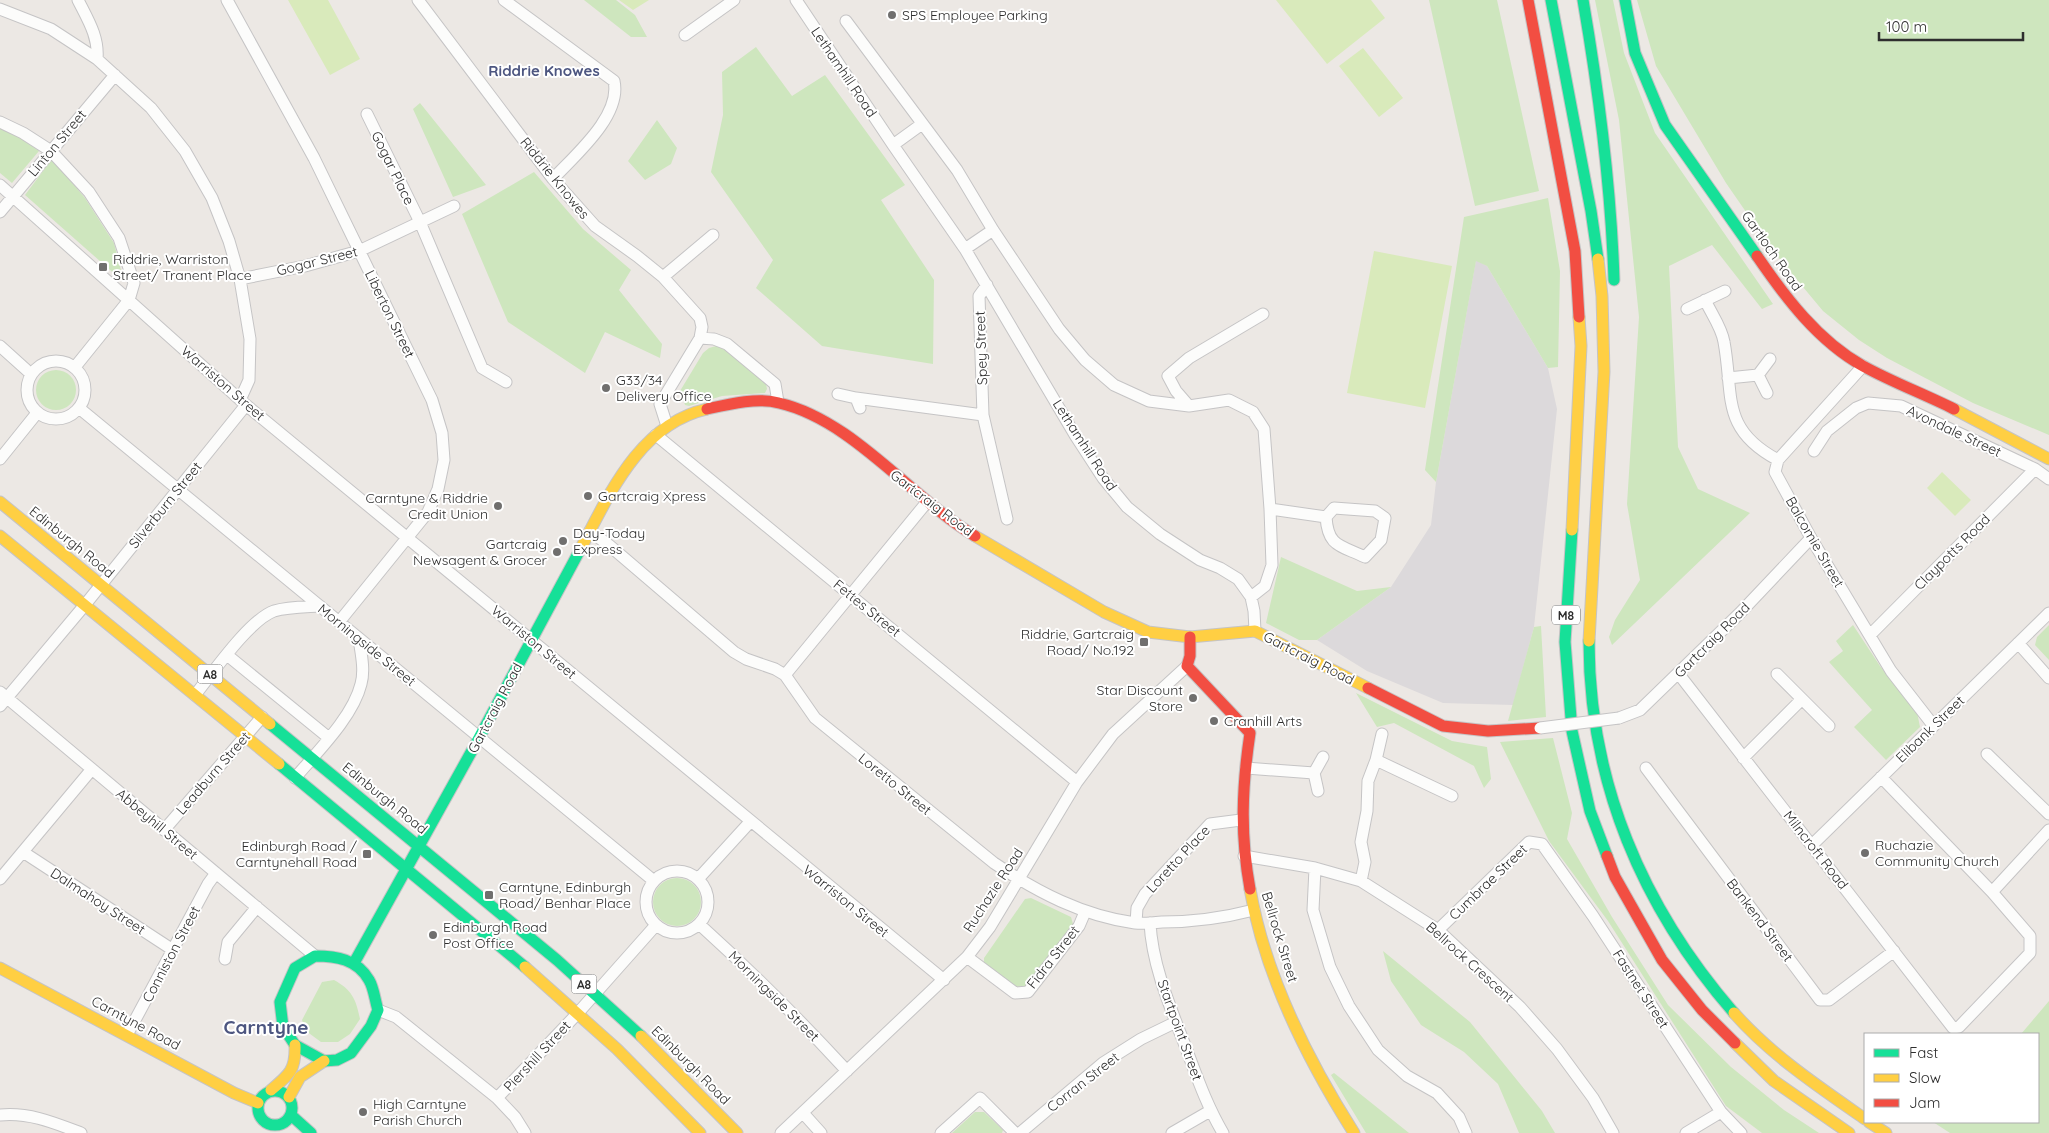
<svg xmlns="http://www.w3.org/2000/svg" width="2049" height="1133" font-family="Quicksand,sans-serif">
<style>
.industrial{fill:#dcd9db}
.green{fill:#cee6be}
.pitch{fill:#d9eabb}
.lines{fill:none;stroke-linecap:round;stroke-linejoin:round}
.street-casing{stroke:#c5c4c5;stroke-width:13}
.fast-casing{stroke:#c5c4c5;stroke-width:13}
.slow-casing{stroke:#c5c4c5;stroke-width:13}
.jam-casing{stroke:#c5c4c5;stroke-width:13}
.street{stroke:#fcfcfb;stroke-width:11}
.fast{stroke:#16e098;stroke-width:11}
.slow{stroke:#ffcf43;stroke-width:11}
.jam{stroke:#f24e42;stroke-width:11}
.street-bridge-casing{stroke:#c5c4c5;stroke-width:13;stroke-linecap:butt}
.street-bridge{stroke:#fcfcfb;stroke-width:11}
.poi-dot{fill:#706f6e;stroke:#fff;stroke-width:2}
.labels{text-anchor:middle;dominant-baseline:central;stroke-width:4;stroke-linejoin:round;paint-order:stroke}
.shield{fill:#fff;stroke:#6d6d6d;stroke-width:1}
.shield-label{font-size:12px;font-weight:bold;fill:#2e2e2e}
.poi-label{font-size:14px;fill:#2e2e2e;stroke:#fff;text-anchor:start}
.street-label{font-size:14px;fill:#2e2e2e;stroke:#fff}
.neighbourhood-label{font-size:15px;font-weight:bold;fill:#4d5680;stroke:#fff}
.district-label{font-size:19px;font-weight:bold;fill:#4d5680;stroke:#fff}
</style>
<rect width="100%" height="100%" fill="#ece8e4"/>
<path class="industrial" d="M 1476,260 L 1487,266 L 1548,368 L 1557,409 L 1534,627 L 1513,705 L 1443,703 L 1367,671 L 1317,640 L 1391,587 L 1431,525 L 1436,482 Z"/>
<path class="green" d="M 584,0 L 616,0 L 635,15 L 647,37 L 631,37 Z
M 1429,0 L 1497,0 L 1539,191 L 1475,206 Z
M 1595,0 L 1613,0 L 1624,53 L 1655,133 L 1773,304 L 1762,309 L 1712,245 L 1669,266 L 1678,447 L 1698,489 L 1750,513 L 1612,645 L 1609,637 L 1615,620 L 1640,580 L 1627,504 L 1639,317 L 1619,120 Z
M 1637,0 L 2049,0 L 2049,435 L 1973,403 L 1887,358 L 1859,340 L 1823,311 L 1773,251 L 1726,183 L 1656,66 Z
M 756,47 L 792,96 L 825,75 L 905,185 L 881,200 L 934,280 L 933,364 L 822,346 L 756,288 L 773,260 L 711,172 L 723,115 L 722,72 Z
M 420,103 L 486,185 L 453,197 L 413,109 Z
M 657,120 L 677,148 L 671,164 L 645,180 L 628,161 Z
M 0,127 L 12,132 L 39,151 L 12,183 L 0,173 Z
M 52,159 L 85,198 L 114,243 L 122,274 L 118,277 L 25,195 Z
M 534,172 L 583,229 L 631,270 L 619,290 L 662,344 L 660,358 L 605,332 L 585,373 L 508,322 L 462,214 Z
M 1548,198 L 1560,271 L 1558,367 L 1548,368 L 1487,266 L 1476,261 L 1436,482 L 1425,470 L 1464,217 Z
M 716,346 L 723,347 L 766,384 L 767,389 L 765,393 L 722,396 L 689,406 L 685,405 L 680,391 L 703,353 L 709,348 Z
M36 390a20 20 0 1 1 40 0a20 20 0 1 1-40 0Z
M 1281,557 L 1357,591 L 1391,587 L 1317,640 L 1299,640 L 1266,623 Z
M 1853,625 L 1880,666 L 1917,712 L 1920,727 L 1886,760 L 1854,727 L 1872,710 L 1829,662 L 1843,651 L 1836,641 Z
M 2049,625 L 2049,660 L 2035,645 L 2037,637 Z
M 1541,626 L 1546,717 L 1508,721 L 1534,627 Z
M 1356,693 L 1452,741 L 1487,747 L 1491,779 L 1484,788 L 1474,766 L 1394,723 L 1377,727 Z
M 1553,738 L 1572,813 L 1567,839 L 1612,917 L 1668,1005 L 1731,1067 L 1784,1110 L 1819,1133 L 1762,1133 L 1726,1106 L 1608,921 L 1549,841 L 1500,742 Z
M653 902a24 24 0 1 1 48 0a24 24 0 1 1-48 0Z
M 1031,898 L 1071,917 L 1073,924 L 1026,986 L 1016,987 L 984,965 L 984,958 L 1025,899 Z
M 1383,951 L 1470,1022 L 1542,1111 L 1555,1133 L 1519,1133 L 1498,1084 L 1464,1052 L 1421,1025 L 1391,981 Z
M 334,980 C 352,990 356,999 360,1019 L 350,1034 L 338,1042 L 321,1042 L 306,1031 L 302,1020 L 322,982 Z
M 2049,1001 L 2049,1133 L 1950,1133 L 1933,1122 L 2038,1122 L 2038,1034 L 2021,1034 Z
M 1334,1073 L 1409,1133 L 1366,1133 L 1331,1075 Z
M 975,1112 L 984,1112 L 1003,1130 L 1002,1133 L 952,1133 Z"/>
<path class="pitch" d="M 288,0 L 328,0 L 360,59 L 330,75 Z
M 619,0 L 649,0 L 633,10 Z
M 1276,0 L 1371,0 L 1385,18 L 1327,64 Z
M 1363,48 L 1403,98 L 1379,117 L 1339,66 Z
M 1374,251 L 1452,266 L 1425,408 L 1347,393 Z
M 1942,472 L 1971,500 L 1955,516 L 1927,488 Z"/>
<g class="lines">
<g class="street-casing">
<path id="street" d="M 78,0 C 88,20 99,37 97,59
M 227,0 L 314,158 L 432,400 L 442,433 L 444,460 L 438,489 L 428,512 L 339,622
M 418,0 L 553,179 L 595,226 L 637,256 L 663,277 L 700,318 L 702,327 L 700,338 L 660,404 L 667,426
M 504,0 L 614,81 C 622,116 574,156 553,179
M 796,0 L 893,145 L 965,249 L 1075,435 L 1103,478 L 1127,507 L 1160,534 L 1200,560 L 1220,568 L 1238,579 L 1251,597 L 1254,611 L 1255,631
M 0,9 L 51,29 L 97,59 L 151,108 L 185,151 L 212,198 L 229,241 L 240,279 L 250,339 L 249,380 L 240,400
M 846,21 L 957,170 L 993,230 L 1059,329 L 1085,360 L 1114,385 L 1149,401 L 1189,406 L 1229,400 L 1253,412 L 1264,429 L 1270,509 L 1272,565 L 1265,586 L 1251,597
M 685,35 L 734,0
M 367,114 L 420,222 L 482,368 L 506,382
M 0,122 L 23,133 L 51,151 L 89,192 L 119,238 L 134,283 L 129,300 L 75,367
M 893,145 L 922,124
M 0,185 L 246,405 L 944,980
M 0,212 L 115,75
M 965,249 L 993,230
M 663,277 L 713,235
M 240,279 L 305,266 L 359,251 L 454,206
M 987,285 L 979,296 L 983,415 L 1007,519
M 1705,300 C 1711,313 1722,328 1724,342 C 1734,396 1720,429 1778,460
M 1687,309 L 1725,291
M 700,338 L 714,339 L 727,344 L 775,384 L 778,402
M 0,346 L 31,374
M27 390a29 29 0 1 1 58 0a29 29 0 1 1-58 0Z
M 1863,366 L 1778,460 L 1775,472 L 1811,538 L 1891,671 L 1933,725
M 1728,378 L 1758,375
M 1767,393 L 1758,375 L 1770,359
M 838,394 L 856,398
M 1189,406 L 1176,391 L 1168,376 L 1189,358 L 1263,314
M 79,408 L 654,881
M 860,408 L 856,398 L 983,415
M 656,435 L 1077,782
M 1814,451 L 1827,431 L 1856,408 L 1868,403 L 1901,406 L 2035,469 L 2049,479
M 0,459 L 37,413
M 1334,508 L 1375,511 L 1385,518 L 1381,540 L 1365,557 C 1340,545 1328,547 1326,517 Z
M 1270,509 L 1326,517
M 590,531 L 610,546 L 734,652 L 746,659 L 775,669 L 785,675 L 815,718 L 994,863 C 1037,892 1083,916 1135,923 C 1144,924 1153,923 1162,922 C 1194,922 1223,918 1254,910
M 1870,635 L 2035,469
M 2018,643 L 2049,678
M 227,655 L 329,738
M 1678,673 L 1953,1028 L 1959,1027 L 2030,953 L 2030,936 L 1992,892 L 1881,777
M 1777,674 L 1829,726
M 785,675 L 927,502
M 0,692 L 315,956
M 195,695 C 212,674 249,620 274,611 C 288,607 305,607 320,606
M 0,706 L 84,606 L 246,405
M 1619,718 L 1640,710 L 1740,613 L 1811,538
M 1987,754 L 2049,814
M 1743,758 L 1802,699
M 1376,760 L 1452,796
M 1246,768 L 1314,773
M 1646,768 L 1820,1000 L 1829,1000 L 1894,951
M 295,778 C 316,753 353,717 361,684 C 365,670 361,653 359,639
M 1318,791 L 1314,773 L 1323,757
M 164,830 L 262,717
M 1812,845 L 2049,613
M 23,852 L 173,950
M 1244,856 L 1315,868 L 1361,881 L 1438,930 L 1520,1007 L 1557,1049 L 1593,1098 L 1613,1133
M 1315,868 L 1313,910 L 1330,967 L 1349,1006 L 1378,1050 L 1407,1076 L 1437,1093 L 1459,1117 L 1466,1133
M646 902a31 31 0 1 1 62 0a31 31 0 1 1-62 0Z
M 0,879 L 92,769
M 698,879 L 750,822
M 1361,881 L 1365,862 L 1361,842 L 1367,811 L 1368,781 L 1376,760 L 1382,734
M 1992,892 L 2049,830
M 1136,923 L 1137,908 L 1145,894 L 1210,824 L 1241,820
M 1150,923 C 1152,965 1171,1009 1186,1048 C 1197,1077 1207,1106 1223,1133
M 699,924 C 751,971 800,1020 847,1071
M 1438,930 L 1529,842 L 1542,844 L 1593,916 L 1721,1112 L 1741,1133
M 967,957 L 1015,993 L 1028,992 L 1079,926 L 1085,912
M 225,959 L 228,942 L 257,907
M 378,1010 L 396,1017 L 497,1098 L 515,1117 L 525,1133
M 127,1035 L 208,884 L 216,873
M 497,1098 L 577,1014 L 656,925
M 803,1113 L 821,1133
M 0,1115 C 29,1112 55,1123 81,1133
M 781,1133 L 967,957 L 990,927 L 1077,782 L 1113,734 L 1187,666
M 941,1133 L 980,1098 L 1015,1133
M 1020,1133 L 1103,1063 L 1141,1039 L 1176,1022
M 1172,1133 L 1210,1111
M 1686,1133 L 1721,1112"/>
</g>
<g class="fast-casing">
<path id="fast" d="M 1551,0 L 1591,211 L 1598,259
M 1583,0 C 1599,93 1611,186 1614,280
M 1625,0 L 1635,53 L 1665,125 L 1757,256
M 1572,530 L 1565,642 L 1572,731 L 1590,811 L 1607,856
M 1589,641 C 1589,782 1642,907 1734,1013
M 270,724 L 557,960 L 641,1036
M 279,764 L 525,967
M 315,956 C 336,956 357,959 369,980 C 374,988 375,1001 378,1010 L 371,1026 L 351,1053 L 337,1060 L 324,1061 L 295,1045 L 283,1027 L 280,1002 L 295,968 Z
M 354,963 L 479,738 L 581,548
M258 1108a17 17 0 1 1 34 0a17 17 0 1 1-34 0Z
M 291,1115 L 311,1133"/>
</g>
<g class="slow-casing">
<path id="slow" d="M 1954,409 L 2049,459
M 0,502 L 270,724
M 1572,530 L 1581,346 L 1579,317
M 0,536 L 279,764
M 975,536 L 1104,612 L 1148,632 L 1190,637 L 1255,631 L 1368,688
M 581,548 C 610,493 640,424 707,409
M 1589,641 L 1604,372 L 1602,296 L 1598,259
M 1250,889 C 1265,976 1307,1059 1354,1133
M 525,967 L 617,1049 L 700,1133
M 0,968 L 234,1093 L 258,1103
M 1734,1013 C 1771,1055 1819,1087 1865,1119
M 641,1036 L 737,1133
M 1735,1043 L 1774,1081 L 1849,1133
M 271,1090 C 289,1075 296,1070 295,1045
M 289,1097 L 300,1077 L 324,1061
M 1869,1122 L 1886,1133"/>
</g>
<g class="jam-casing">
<path id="jam" d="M 1528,0 L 1575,251 L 1579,317
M 1757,256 C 1785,297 1818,341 1863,366 C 1892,382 1924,394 1954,409
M 707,409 C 729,404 758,397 779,403 C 853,420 911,498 975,536
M 1190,637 L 1190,656 L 1187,666 L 1250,733 C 1242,787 1240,834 1250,889
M 1368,688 L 1443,726 L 1488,731 L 1540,728
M 1607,856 L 1615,877 L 1662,960 L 1702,1010 L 1735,1043"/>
</g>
<use href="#street" class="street"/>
<use href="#fast" class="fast"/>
<use href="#slow" class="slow"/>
<use href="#jam" class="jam"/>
<g class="street-bridge-casing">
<path id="street-bridge" d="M 1540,728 L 1619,718"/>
</g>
<use href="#street-bridge" class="street-bridge"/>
</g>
<g class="poi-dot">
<circle cx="892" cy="15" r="5"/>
<rect x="98" y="262" width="10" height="10" rx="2.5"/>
<circle cx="606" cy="388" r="5"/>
<circle cx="588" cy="496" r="5"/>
<circle cx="498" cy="506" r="5"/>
<circle cx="563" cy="541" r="5"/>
<circle cx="557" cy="552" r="5"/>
<rect x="1139" y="637" width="10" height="10" rx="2.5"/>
<circle cx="1193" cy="698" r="5"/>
<circle cx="1214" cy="721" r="5"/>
<circle cx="1865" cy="853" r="5"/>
<rect x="362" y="849" width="10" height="10" rx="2.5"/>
<rect x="484" y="890" width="10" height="10" rx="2.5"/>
<circle cx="433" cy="935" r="5"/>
<circle cx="363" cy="1112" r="5"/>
</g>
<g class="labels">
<g class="shield">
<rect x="1552" y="605.5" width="28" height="19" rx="4"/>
<rect x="197.5" y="664.5" width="25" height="19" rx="4"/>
<rect x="571.5" y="974.5" width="25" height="19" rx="4"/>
</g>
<g class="shield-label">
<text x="1566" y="615">M8</text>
<text x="210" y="674">A8</text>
<text x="584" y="984">A8</text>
</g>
<g class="poi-label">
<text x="902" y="15">SPS Employee Parking</text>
<text x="113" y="259">Riddrie, Warriston<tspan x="113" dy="16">Street/ Tranent Place</tspan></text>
<text x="616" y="380">G33/34<tspan x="616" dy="16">Delivery Office</tspan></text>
<text x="598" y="496">Gartcraig Xpress</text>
<text x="488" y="498" text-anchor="end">Carntyne &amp; Riddrie<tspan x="488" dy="16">Credit Union</tspan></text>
<text x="573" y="533">Day-Today<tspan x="573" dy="16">Express</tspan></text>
<text x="547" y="544" text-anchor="end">Gartcraig<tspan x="547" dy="16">Newsagent &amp; Grocer</tspan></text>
<text x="1134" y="634" text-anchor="end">Riddrie, Gartcraig<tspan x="1134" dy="16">Road/ No.192</tspan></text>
<text x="1183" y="690" text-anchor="end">Star Discount<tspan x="1183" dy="16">Store</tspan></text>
<text x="1224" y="721">Cranhill Arts</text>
<text x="1875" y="845">Ruchazie<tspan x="1875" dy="16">Community Church</tspan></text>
<text x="357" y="846" text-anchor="end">Edinburgh Road /<tspan x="357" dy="16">Carntynehall Road</tspan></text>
<text x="499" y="887">Carntyne, Edinburgh<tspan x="499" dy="16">Road/ Benhar Place</tspan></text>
<text x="443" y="927">Edinburgh Road<tspan x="443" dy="16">Post Office</tspan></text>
<text x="373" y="1104">High Carntyne<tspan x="373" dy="16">Parish Church</tspan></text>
</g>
<g class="street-label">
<text transform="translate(844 72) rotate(56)">Lethamhill Road</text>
<text transform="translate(57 143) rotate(-50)">Linton Street</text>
<text transform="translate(393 168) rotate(64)">Gogar Place</text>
<text transform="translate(555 178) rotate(51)">Riddrie Knowes</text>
<text transform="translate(1772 251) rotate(55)">Gartloch Road</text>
<text transform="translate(317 261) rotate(-14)">Gogar Street</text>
<text transform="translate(390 314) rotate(64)">Liberton Street</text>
<text transform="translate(981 348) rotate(-92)">Spey Street</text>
<text transform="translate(223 383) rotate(41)">Warriston Street</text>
<text transform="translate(1954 431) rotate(25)">Avondale Street</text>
<text transform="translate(1085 445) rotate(57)">Lethamhill Road</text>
<text transform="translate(932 503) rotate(37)">Gartcraig Road</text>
<text transform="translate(165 505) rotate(-51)">Silverburn Street</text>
<text transform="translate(72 542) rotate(39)">Edinburgh Road</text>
<text transform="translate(1815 542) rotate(60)">Balcomie Street</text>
<text transform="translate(1952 552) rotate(-45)">Claypotts Road</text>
<text transform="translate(867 608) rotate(39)">Fettes Street</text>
<text transform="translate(1712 640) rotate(-45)">Gartcraig Road</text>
<text transform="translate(534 642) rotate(40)">Warriston Street</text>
<text transform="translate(367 645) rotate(39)">Morningside Street</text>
<text transform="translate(1309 658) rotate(27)">Gartcraig Road</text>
<text transform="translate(495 708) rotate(-62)">Gartcraig Road</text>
<text transform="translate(1930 729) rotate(-44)">Elibank Street</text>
<text transform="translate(213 773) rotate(-49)">Leadburn Street</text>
<text transform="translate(895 784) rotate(39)">Loretto Street</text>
<text transform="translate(385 798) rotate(39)">Edinburgh Road</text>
<text transform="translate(157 824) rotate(40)">Abbeyhill Street</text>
<text transform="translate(1816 850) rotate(52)">Milncroft Road</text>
<text transform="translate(1178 859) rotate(-47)">Loretto Place</text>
<text transform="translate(1488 882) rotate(-44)">Cumbrae Street</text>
<text transform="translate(993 890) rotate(-57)">Ruchazie Road</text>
<text transform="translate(98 901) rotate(33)">Dalmahoy Street</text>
<text transform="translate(846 901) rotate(39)">Warriston Street</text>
<text transform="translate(1760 920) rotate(53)">Bankend Street</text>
<text transform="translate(1280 937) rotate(73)">Bellrock Street</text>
<text transform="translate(171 954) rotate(-62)">Conniston Street</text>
<text transform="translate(1053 957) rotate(-52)">Fidra Street</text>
<text transform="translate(1470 962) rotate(42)">Bellrock Crescent</text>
<text transform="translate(1641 989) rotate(57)">Fastnet Street</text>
<text transform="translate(774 996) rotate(45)">Morningside Street</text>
<text transform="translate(136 1023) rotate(28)">Carntyne Road</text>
<text transform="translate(1180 1030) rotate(70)">Startpoint Street</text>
<text transform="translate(537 1056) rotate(-47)">Piershill Street</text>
<text transform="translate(691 1065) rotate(45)">Edinburgh Road</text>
<text transform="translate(1083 1082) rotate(-38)">Corran Street</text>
</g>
<g class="neighbourhood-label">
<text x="544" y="70">Riddrie Knowes</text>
</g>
<g class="district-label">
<text x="266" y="1027">Carntyne</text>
</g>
</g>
<rect x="1864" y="1033" width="175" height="90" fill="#ffffff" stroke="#ababab"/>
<rect x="1874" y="1049" width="25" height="8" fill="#16e098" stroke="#ababab"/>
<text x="1909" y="1058" font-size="15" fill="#2e2e2e">Fast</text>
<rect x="1874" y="1074" width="25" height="8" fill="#ffcf43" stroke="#ababab"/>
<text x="1909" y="1083" font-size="15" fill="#2e2e2e">Slow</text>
<rect x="1874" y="1099" width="25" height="8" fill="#f24e42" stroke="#ababab"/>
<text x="1909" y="1108" font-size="15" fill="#2e2e2e">Jam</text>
<path d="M1879 32v8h144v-8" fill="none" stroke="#2e2e2e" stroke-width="2.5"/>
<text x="1886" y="32" font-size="15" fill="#2e2e2e" stroke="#ffffff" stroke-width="4" paint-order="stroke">100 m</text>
</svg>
